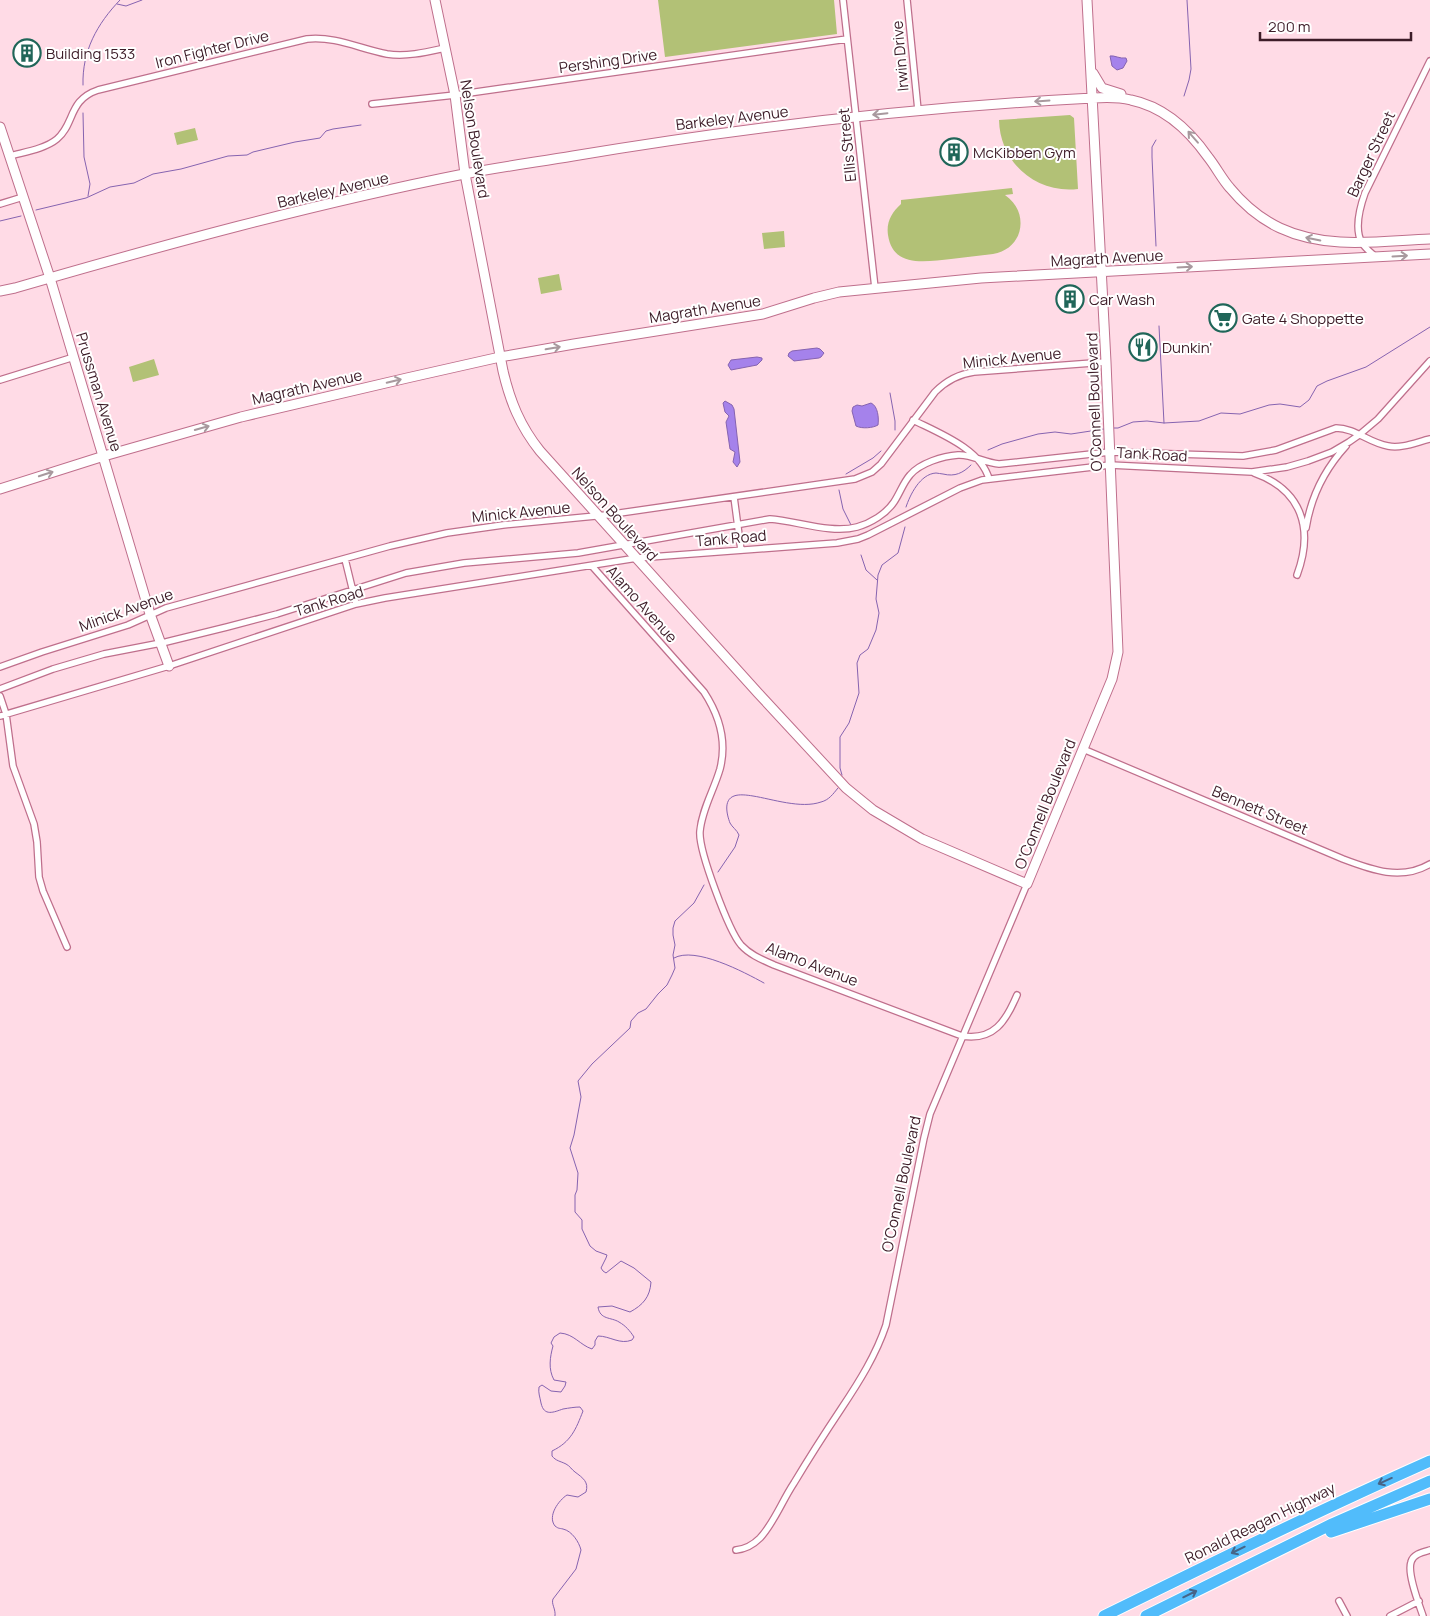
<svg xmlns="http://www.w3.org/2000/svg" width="1430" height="1616" font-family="Manrope,sans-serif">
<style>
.green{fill:#b2c176}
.water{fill:#a582eb;stroke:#8663b0}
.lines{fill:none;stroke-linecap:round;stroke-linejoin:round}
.stream{stroke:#8663b0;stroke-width:1}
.street-casing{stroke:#bf6f8c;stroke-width:8}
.secondary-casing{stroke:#bf6f8c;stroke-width:11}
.highway-casing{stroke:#fff;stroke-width:13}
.street{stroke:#fff;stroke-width:5.5}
.secondary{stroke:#fff;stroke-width:9}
.highway{stroke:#51bcfb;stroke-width:11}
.oneway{stroke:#a8999e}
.oneway2{stroke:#466487}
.labels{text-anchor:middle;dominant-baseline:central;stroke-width:4;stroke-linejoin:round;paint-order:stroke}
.street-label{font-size:15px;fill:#3d1c28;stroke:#fff}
.poi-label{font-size:15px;fill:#3d1c28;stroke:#fff;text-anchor:start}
</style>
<rect width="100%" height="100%" fill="#ffdbe6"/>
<path class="green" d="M 658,0 L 834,0 L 837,34 L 665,57 Z
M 1070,115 L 1074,118 L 1078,189 C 1036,194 1000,163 999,120 Z
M 195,128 L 198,140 L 177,145 L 174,133 Z
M 1012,188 L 1013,194 L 1005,195 C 1030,212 1024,249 993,254 C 979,256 965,257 951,259 C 927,261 893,269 888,235 C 886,222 892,212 901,204 L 901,200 Z
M 784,231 L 785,247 L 764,249 L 762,233 Z
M 559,274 L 562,290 L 541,294 L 538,278 Z
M 154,359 L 159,375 L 133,382 L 129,367 Z"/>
<path class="water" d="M 1110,56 C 1114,55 1120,59 1126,58 L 1127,61 L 1123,68 L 1117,70 L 1112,66 Z
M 817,348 L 820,349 L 824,353 L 821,357 L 819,358 L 794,361 L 788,356 L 789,353 L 792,351 Z
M 757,357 L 762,358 L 762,360 L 757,365 L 731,370 L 728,365 L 731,360 Z
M 725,401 L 732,405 L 734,409 L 740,462 L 737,467 L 733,462 L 735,452 L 730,449 L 726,422 L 729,416 L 725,412 L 723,403 Z
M 871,403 C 878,406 879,418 878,425 C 873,428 862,429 856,426 L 852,411 L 853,407 L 857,405 L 862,406 Z"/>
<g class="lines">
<path class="stream" d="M 117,4 L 126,6 L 142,0
M 83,85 C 82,51 97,24 120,0
M 1184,96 L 1189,80 L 1191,69 L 1187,0
M 83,113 L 84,157 L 90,184 L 88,196
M 36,210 L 86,198 L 110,187 L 134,183 L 153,174 L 181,169 L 228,156 L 247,155 L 253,152 L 295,142 L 320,138 L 326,131 L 333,129 L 361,125
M 0,221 L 21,216
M 1156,246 L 1152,157 L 1152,147 L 1156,140
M 1159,326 L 1164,423
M 890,393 L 895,421 L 895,430
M 1113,428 L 1118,428 L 1133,422 L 1147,421 L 1164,423 L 1199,421 L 1221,413 L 1240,414 L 1269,405 L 1280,404 L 1300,407 L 1309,400 L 1317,386 L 1327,381 L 1366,367 L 1430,327
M 988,450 L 1002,444 L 1038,434 L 1055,432 L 1071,434 L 1104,429
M 846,474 L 873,458 L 881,451
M 839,490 L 843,509 L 851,525
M 906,507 C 910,495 920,474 936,473 C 938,473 941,474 943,474 C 955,477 963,473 971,465
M 861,555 L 866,570 L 877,580
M 842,775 L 840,768 L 840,737 L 849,723 L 859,693 L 857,663 L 860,655 L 868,649 L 876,630 L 879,613 L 876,599 L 878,575 L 882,565 L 898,553 L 905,527
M 718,872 L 735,847 L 739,835 C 737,830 732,827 730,823 C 727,815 723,800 734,796 C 739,794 747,795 753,796 C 772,799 801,809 821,802 C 829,800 833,794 838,788
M 674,958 C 695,946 744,972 764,983
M 555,1616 C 556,1609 551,1604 553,1599 L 576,1569 L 581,1550 C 579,1542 572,1531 563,1529 C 559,1528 559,1529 555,1526 C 547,1516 559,1500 567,1495 L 578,1497 L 586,1492 C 589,1482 583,1478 575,1472 C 572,1470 570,1466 566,1464 C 560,1461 556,1461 552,1456 L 552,1451 C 571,1442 576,1429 583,1411 L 580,1407 C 575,1407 569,1408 563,1409 C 554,1412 544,1417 541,1403 C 540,1397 538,1393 539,1387 L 542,1385 L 551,1391 L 561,1392 L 565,1386 L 566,1382 L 554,1380 C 548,1369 550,1357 553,1346 L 551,1343 L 554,1337 L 560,1333 C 574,1334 580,1345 592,1349 L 595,1345 L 595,1341 L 598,1336 C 610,1336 620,1345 632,1340 L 634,1337 C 630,1331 626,1326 619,1322 C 611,1317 600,1320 598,1307 L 612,1306 L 630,1312 C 643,1305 650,1297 651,1282 L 634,1268 L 621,1261 L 606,1273 L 603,1271 L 601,1268 L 606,1258 L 607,1255 L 596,1251 L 590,1246 L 582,1229 L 582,1220 L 575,1212 L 575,1195 L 577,1190 L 578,1173 L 570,1148 L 574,1135 L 581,1097 L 578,1081 L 592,1064 L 630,1028 L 631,1021 L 638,1013 L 646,1009 L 658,994 L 667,985 L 672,975 L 675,968 L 673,955 L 675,945 L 673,935 L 673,928 L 675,921 L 694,903 L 704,885"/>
<g class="street-casing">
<path id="street" d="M 843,0 L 875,288
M 907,0 L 918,110
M 372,104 L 455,95 L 847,39
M 10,156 C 24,152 45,149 57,139 C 75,124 68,100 98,90 L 307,39 C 336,36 360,49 387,54 C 407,57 427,52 445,48
M 0,204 L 23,197
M 1376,257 C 1371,253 1366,249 1362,243 C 1354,229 1360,207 1365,193 L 1430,61
M 0,380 L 74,357
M 913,420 C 939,433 981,449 989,479
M 1254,473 C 1302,490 1314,529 1297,575
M 734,497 L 741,550
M 1306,528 C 1311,496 1325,469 1346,446
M 345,559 L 356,604
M 592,566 L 704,692 C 719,715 727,742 720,769 C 714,790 702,809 700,831 C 698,850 729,931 741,945 C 750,955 763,960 774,965 L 962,1036 C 994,1041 1006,1021 1017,995
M 0,667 L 42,652 L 128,625 L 166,608 L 390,546 L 447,533 L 503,525 L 606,515 L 855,479 L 872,472 L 881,464 L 935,392 C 946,381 959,374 974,372 L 1106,362
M 0,689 L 53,669 L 104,654 L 166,642 L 227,627 L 277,614 L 406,573 L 464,563 L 578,553 L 770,519 C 797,521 831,534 857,527 C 871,523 886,514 894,502 C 900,493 903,483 910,475 C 920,463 943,456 958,455 C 971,454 985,463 999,464 L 1110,452 L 1243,456 L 1276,450 L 1336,428 C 1355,428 1369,443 1388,446 C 1401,449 1417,442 1430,439
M 0,696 L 6,714 L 13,766 L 34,824 L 37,842 L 39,877 L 43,891 L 67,947
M 0,716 L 169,666 L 356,604 L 385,598 L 637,558 L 837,543 L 858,539 L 868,535 L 960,488 L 982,480 L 1110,465 L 1252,472 L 1287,467 L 1308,461 L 1332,452 L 1349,442 L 1359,435 L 1378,419 L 1430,361
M 1083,749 L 1343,859 C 1372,870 1401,881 1430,864
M 736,1550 C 746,1549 753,1545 760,1538 C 774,1523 782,1501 794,1483 C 809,1458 825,1433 841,1409 C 859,1382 876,1355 886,1325 L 924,1138 L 930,1114 L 1027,884
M 1339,1601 L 1347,1616
M 1390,1616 L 1419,1601
M 1423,1616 C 1419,1604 1407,1574 1411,1562 C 1413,1554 1423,1552 1430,1550"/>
</g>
<g class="secondary-casing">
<path id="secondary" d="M 435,0 L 455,95 L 465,174 L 503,371 C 510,401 520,426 540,451 L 758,693 L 846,788 L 873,810 L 922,839 L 1027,884 L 1112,679 L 1118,652 L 1106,362 L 1087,0
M 1093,73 L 1102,88 L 1121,94
M 0,127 L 50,278 L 150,614 L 169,666
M 0,291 L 15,288 C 163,245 313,204 464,174 C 500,167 537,162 573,156 C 745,127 919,107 1093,98 C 1106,97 1119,97 1131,100 C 1165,107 1189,130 1208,157 C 1216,167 1222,179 1230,188 C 1244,205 1261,219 1280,228 C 1327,250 1380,241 1430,239
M 0,489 L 104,456 L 241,417 L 407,378 L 500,357 L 574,344 L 763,314 L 814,298 L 839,292 L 981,278 L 1430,254"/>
</g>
<g class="highway-casing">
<path id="highway" d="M 1331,1532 L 1430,1499
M 1104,1616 C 1212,1563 1320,1510 1430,1461
M 1146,1616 L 1332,1524 L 1430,1481"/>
</g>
<use href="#street" class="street"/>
<use href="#secondary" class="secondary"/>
<use href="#highway" class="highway"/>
</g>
<defs><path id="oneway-shaft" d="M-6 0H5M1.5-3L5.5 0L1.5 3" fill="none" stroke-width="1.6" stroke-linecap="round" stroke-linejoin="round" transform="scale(1.25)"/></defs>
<g class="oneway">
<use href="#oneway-shaft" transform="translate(1042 101) rotate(176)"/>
<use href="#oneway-shaft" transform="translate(880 114) rotate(174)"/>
<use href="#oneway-shaft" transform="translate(1193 137) rotate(-131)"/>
<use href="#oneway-shaft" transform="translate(1313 239) rotate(-168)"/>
<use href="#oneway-shaft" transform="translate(1400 256) rotate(-3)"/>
<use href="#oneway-shaft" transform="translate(1185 267) rotate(-3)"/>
<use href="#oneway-shaft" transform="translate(553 348) rotate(-10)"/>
<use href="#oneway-shaft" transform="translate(394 381) rotate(-13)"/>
<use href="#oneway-shaft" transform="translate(202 428) rotate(-16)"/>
<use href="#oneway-shaft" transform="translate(46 474) rotate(-18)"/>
</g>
<g class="oneway2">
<use href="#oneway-shaft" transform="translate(1385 1481) rotate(156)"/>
<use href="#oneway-shaft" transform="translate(1238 1550) rotate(154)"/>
<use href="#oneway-shaft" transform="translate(1190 1594) rotate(-26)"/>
</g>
<defs>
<g id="building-ring" transform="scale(1.4375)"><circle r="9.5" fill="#fff" stroke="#206659" stroke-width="1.5"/><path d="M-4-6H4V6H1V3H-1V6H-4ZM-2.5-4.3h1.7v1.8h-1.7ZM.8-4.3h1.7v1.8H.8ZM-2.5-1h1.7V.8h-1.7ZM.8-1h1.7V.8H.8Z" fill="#206659"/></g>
<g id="supermarket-ring" transform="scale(1.4375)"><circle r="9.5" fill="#fff" stroke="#206659" stroke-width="1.5"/><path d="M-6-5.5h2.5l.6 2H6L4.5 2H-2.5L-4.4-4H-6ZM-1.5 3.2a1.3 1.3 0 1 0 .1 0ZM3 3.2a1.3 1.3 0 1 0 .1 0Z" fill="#206659"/></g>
<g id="restaurant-ring" transform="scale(1.4375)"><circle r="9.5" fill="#fff" stroke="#206659" stroke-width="1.5"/><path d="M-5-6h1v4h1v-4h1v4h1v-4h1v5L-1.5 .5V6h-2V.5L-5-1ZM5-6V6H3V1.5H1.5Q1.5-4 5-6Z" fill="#206659"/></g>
</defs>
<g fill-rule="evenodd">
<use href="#building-ring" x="27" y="53"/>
<use href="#building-ring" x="954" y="152"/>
<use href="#building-ring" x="1070" y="299"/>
<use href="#supermarket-ring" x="1223" y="318"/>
<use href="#restaurant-ring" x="1143" y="347"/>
</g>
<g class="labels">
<g class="street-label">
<text transform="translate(212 49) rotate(-14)">Iron Fighter Drive</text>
<text transform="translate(900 56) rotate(-95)">Irwin Drive</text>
<text transform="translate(608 61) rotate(-8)">Pershing Drive</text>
<text transform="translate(732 118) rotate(-7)">Barkeley Avenue</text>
<text transform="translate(475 139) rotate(81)">Nelson Boulevard</text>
<text transform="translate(847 145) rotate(-96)">Ellis Street</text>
<text transform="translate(1371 154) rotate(-65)">Barger Street</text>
<text transform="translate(333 190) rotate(-13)">Barkeley Avenue</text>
<text transform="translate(1107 258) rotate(-3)">Magrath Avenue</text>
<text transform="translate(705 309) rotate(-9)">Magrath Avenue</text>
<text transform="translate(1012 358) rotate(-6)">Minick Avenue</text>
<text transform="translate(307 387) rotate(-13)">Magrath Avenue</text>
<text transform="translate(99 392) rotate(73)">Prussman Avenue</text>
<text transform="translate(1094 402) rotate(-92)">O'Connell Boulevard</text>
<text transform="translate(1152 454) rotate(3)">Tank Road</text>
<text transform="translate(521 512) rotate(-6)">Minick Avenue</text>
<text transform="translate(615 514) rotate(48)">Nelson Boulevard</text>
<text transform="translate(731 538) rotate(-5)">Tank Road</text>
<text transform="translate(329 601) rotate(-17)">Tank Road</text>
<text transform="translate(642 604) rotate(48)">Alamo Avenue</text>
<text transform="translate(126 610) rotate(-20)">Minick Avenue</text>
<text transform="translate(1045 804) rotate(-68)">O'Connell Boulevard</text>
<text transform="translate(1260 810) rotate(23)">Bennett Street</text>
<text transform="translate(812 964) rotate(21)">Alamo Avenue</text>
<text transform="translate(901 1184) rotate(-78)">O'Connell Boulevard</text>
<text transform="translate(1260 1523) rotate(-26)">Ronald Reagan Highway</text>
</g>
<g class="poi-label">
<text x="46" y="53">Building 1533</text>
<text x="973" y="152">McKibben Gym</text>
<text x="1089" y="299">Car Wash</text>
<text x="1242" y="318">Gate 4 Shoppette</text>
<text x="1162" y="347">Dunkin'</text>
</g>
</g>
<path d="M1260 32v8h151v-8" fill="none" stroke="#3d1c28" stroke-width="2.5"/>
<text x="1268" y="32" font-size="15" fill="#3d1c28" stroke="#ffffff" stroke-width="4" paint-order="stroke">200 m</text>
</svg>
